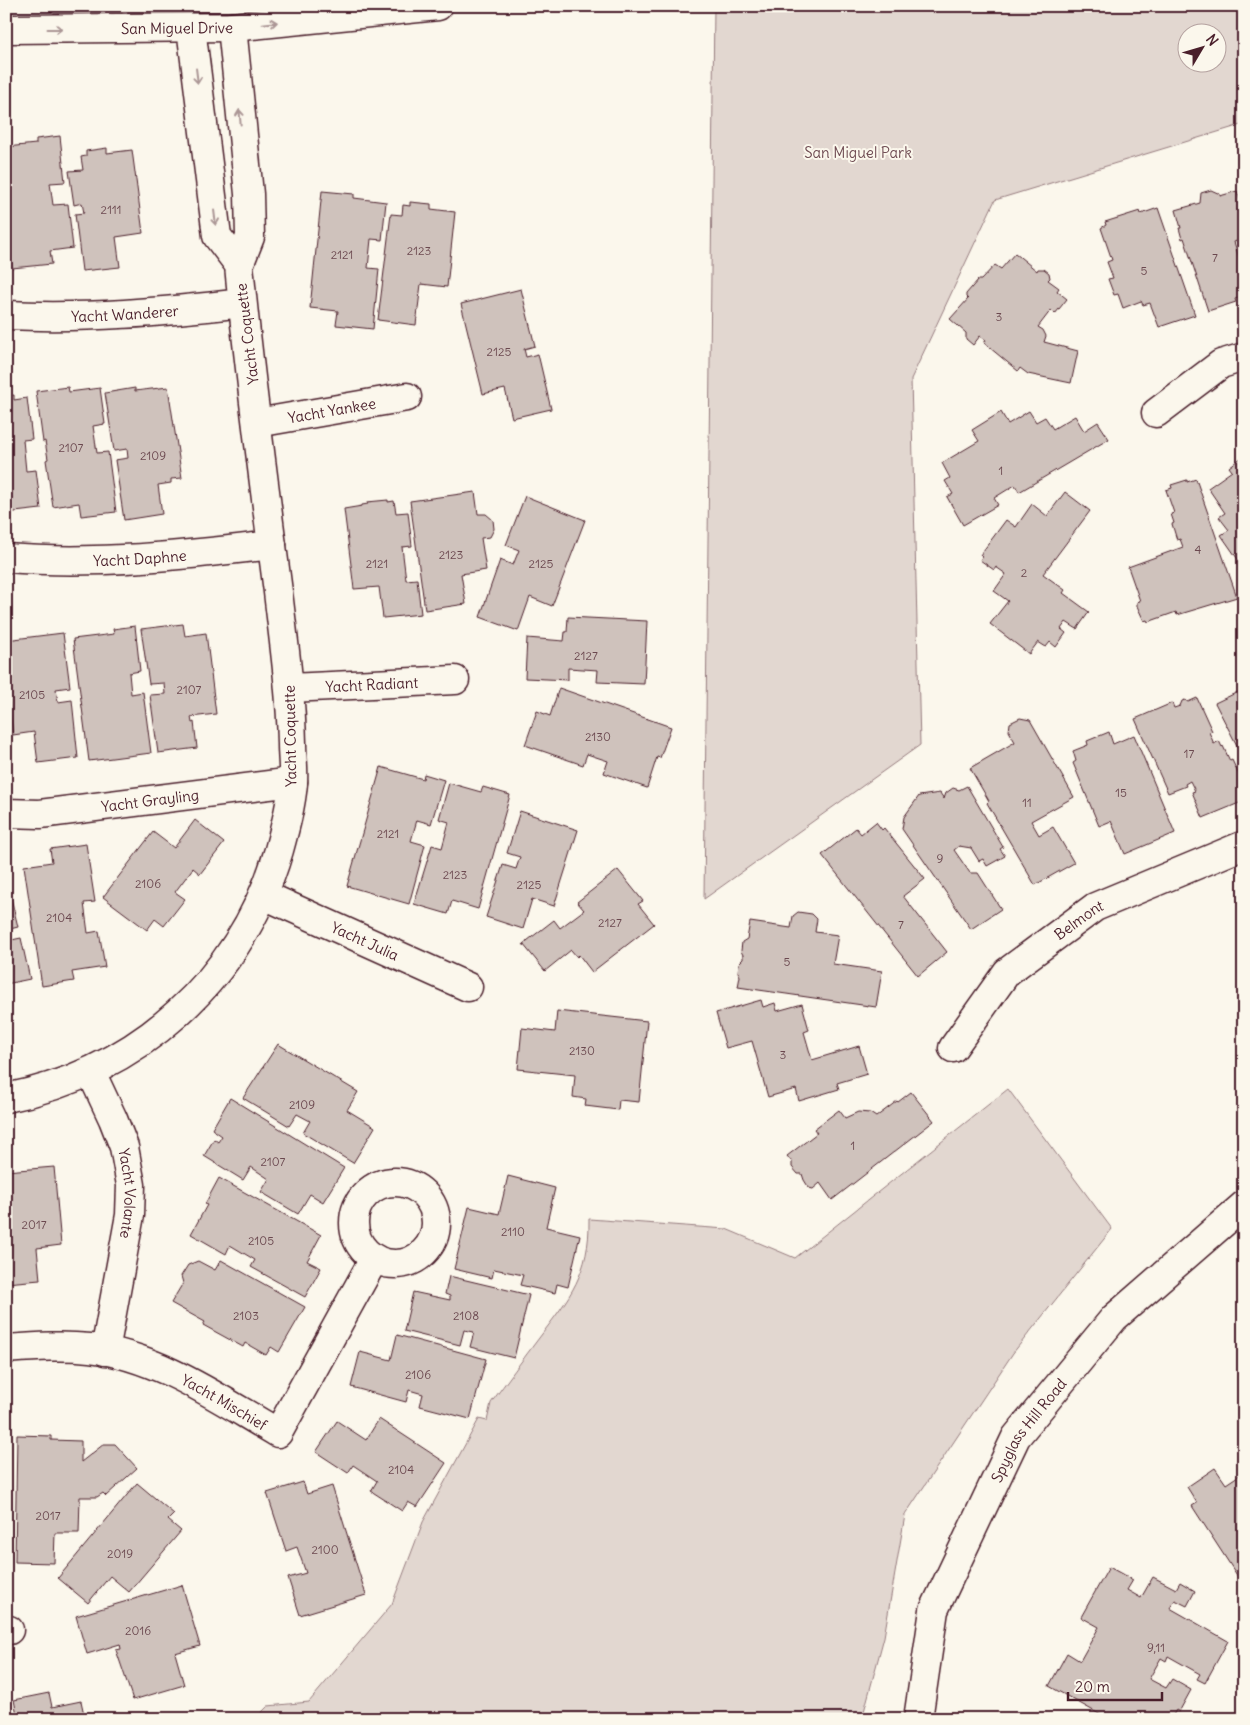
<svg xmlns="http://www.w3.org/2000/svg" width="1250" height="1725" font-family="Delius,sans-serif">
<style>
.green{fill:#e2d7d0;stroke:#967b7e;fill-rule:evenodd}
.building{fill:#cfc2bc;stroke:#4a1f2b}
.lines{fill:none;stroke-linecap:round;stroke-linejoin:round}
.minor-casing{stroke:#4a1f2b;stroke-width:31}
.tertiary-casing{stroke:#4a1f2b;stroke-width:31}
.secondary-casing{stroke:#4a1f2b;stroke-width:31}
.minor{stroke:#fbf7ec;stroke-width:28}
.tertiary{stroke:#fbf7ec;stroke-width:28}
.secondary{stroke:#fbf7ec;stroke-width:28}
.oneway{stroke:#ab9695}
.labels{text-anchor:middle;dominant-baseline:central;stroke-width:4;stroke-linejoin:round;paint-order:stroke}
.number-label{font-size:12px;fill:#6b484f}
.street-label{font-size:15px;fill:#4a1f2b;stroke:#fbf7ec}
.park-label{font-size:15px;fill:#704d54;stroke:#fbf7ec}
</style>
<rect width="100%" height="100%" fill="#fbf7ec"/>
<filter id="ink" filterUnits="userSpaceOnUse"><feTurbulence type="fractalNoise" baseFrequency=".02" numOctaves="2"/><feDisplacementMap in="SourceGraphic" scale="10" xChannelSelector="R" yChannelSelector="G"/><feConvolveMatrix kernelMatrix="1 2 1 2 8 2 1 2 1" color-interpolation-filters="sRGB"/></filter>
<g filter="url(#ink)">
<path class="green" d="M 714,6 L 1244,6 L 1244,124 L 995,200 L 911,379 L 920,745 L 704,899 ZM 1188,32 L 1218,32 L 1218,62 L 1188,62 Z
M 1008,1089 L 1112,1229 L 1013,1353 L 905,1515 L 884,1637 L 862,1719 L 255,1719 L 268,1706 L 309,1702 L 392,1604 L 423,1522 L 479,1419 L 487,1421 L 491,1403 C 507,1381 523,1359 539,1338 C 570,1297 590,1273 589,1219 L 726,1229 L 795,1258 Z"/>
<path class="building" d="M 60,136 L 65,182 L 50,183 L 53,205 L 68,204 L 73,248 L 50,251 L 52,264 L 12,268 L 6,218 L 6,147 L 36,144 L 36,139 Z
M 107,148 L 107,153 L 132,150 L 143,233 L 116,237 L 120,267 L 82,271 L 75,214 L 84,213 L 82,203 L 74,205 L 69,171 L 83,170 L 81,157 L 86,156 L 86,151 Z
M 1211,190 L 1220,194 L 1220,196 L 1237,191 L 1244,213 L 1238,214 L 1244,230 L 1244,238 L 1234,242 L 1244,273 L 1244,296 L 1235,299 L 1236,302 L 1208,311 L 1184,238 L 1182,239 L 1179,228 L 1181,228 L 1176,210 L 1200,203 L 1201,193 Z
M 322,191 L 354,194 L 354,198 L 386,202 L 382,240 L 371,239 L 368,268 L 379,269 L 373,329 L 336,325 L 338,311 L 310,308 Z
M 410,202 L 431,204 L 431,209 L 455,212 L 447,287 L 421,284 L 416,325 L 378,320 L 391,214 L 402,215 L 403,205 L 410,206 Z
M 1158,208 L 1195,315 L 1159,327 L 1150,303 L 1143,305 L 1141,301 L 1123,308 L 1118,294 L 1114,295 L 1108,279 L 1113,278 L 1107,262 L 1112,260 L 1101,228 L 1106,225 L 1105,222 L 1140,211 L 1141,214 Z
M 1015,253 L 1037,271 L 1038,269 L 1044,269 L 1049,273 L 1050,278 L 1048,280 L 1059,288 L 1057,291 L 1067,299 L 1055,314 L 1051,310 L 1038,327 L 1043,330 L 1046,336 L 1044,342 L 1078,351 L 1071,383 L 1028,374 L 1020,368 L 1018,371 L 984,343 L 986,340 L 980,336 L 973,345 L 966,339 L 966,333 L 950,319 L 968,299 L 966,297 L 966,294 L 978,280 L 981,280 L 995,265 L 1001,269 Z
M 521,289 L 535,346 L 524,349 L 526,357 L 538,354 L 551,409 L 512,418 L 505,389 L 483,394 L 461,304 Z
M 68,387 L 69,392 L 100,388 L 105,424 L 93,426 L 97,453 L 108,452 L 116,512 L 81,516 L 79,503 L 53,507 L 46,460 L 48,459 L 45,441 L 43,442 L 36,391 Z
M 168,387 L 182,478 L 171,479 L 171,483 L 158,485 L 162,514 L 124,520 L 115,460 L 128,458 L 127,449 L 114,451 L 105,393 L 135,388 L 135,391 Z
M 14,395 L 14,400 L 27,398 L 32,439 L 23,440 L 26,471 L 36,470 L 41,509 L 6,513 L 6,396 Z
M 1029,411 L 1036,422 L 1045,417 L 1053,429 L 1075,416 L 1084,431 L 1098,422 L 1109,439 L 1019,492 L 1015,485 L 994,498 L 998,505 L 963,525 L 947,497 L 953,494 L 945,481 L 950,478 L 942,463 L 979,441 L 972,430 L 1001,412 L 1008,424 Z
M 1242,457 L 1244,459 L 1244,568 L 1221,535 L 1229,530 L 1219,517 L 1225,513 L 1208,488 L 1232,471 L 1229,467 Z
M 1196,479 L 1237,597 L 1177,615 L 1176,612 L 1148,622 L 1147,620 L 1144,621 L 1137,606 L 1137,602 L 1140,601 L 1128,567 L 1183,547 L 1180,539 L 1177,540 L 1172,524 L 1174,523 L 1171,514 L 1174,513 L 1166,490 L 1172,488 L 1171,485 L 1187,480 L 1187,482 Z
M 475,492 L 478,514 L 486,514 L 493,520 L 494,529 L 490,537 L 481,538 L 486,570 L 461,574 L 466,604 L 425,610 L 410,501 Z
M 1065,492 L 1090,511 L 1043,574 L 1065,590 L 1063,593 L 1089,612 L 1077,629 L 1066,622 L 1061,629 L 1066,633 L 1056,647 L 1050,642 L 1046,647 L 1038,642 L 1029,654 L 990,624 L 1008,601 L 994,591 L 1006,574 L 996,567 L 994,570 L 980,560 L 982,557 L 980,555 L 1006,520 L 1016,527 L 1032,504 L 1047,516 Z
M 525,496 L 585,520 L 552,606 L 530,597 L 518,631 L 480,617 L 500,560 L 513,565 L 519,550 L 506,545 Z
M 388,500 L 388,502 L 394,501 L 396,513 L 408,512 L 412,546 L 402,547 L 406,580 L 417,579 L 421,614 L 383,618 L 379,587 L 354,589 L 344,509 L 362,506 L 362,505 L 368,504 L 367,502 Z
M 568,617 L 647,621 L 644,684 L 597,682 L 598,670 L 568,668 L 568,680 L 525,678 L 527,638 L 564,641 L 565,632 L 567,632 Z
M 183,624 L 185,636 L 206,633 L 216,714 L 191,717 L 192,723 L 194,722 L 197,748 L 158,753 L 150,695 L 165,694 L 164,683 L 149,684 L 141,629 Z
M 135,626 L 140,671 L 129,673 L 131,694 L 143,692 L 151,753 L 89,761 L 73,639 L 114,634 L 113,629 Z
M 63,633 L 70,687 L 56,689 L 58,702 L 72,700 L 78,758 L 38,763 L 34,732 L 13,735 L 6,678 L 6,640 Z
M 559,688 L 671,727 L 660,758 L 657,757 L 647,788 L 604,773 L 608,761 L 587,754 L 583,765 L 525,745 L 537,711 L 550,716 Z
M 1244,689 L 1244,759 L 1215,703 Z
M 1197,698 L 1212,731 L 1209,732 L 1214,744 L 1219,741 L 1222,747 L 1223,746 L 1230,761 L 1232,760 L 1244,786 L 1244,801 L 1203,818 L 1192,792 L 1195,791 L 1190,781 L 1185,784 L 1186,786 L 1168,793 L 1135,719 L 1172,703 L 1174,708 L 1180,706 L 1182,701 L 1185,700 L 1188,702 Z
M 1020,718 L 1030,720 L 1074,797 L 1031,821 L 1039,835 L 1053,827 L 1074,863 L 1035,885 L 987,803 L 989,801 L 970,768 L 1015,742 L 1009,731 L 1010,723 Z
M 1109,732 L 1113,744 L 1134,735 L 1175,833 L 1125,854 L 1111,821 L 1099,826 L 1073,763 L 1076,761 L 1073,751 L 1088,745 L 1087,741 Z
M 381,767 L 423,779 L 424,774 L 444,780 L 431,824 L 417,820 L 411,841 L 425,845 L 409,904 L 347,886 Z
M 449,783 L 481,792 L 483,787 L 510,795 L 478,909 L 452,901 L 448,914 L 414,904 L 432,845 L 442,848 L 449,822 L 439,819 Z
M 967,786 L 1003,847 L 1000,849 L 1005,856 L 987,866 L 983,859 L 979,861 L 971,848 L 959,846 L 954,850 L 970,873 L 978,873 L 1001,909 L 971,929 L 902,829 L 904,817 L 919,796 L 940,793 L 944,799 L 946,793 L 953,788 L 959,790 Z
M 520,811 L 578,830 L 554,906 L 532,899 L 523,929 L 486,917 L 503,865 L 516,869 L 520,857 L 507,853 Z
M 195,820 L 224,843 L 200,874 L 193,868 L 175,892 L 185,899 L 164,926 L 155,919 L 147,930 L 103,897 L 153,832 L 174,848 Z
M 876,822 L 882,830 L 884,828 L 925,879 L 903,896 L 947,952 L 918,976 L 822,855 L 856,828 L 861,834 Z
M 86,844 L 95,902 L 84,903 L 88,933 L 99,931 L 105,967 L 72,972 L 74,981 L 42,986 L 24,866 L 52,862 L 50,849 Z
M 618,870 L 643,901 L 638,904 L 654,924 L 592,972 L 579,955 L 577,957 L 571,950 L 545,971 L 523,944 L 554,920 L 560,928 L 584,910 L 577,902 Z
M 6,877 L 18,927 L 6,930 Z
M 798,912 L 812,914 L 817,919 L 815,932 L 838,935 L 833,964 L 882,971 L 876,1007 L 738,987 L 740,976 L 738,972 L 739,963 L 743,959 L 743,955 L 741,951 L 742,942 L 747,939 L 750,922 L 791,928 L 793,916 Z
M 6,937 L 7,941 L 21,938 L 30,979 L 6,984 Z
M 761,1000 L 763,1007 L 775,1003 L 777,1011 L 802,1004 L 809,1030 L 804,1032 L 812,1060 L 859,1046 L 867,1074 L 837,1083 L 839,1089 L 799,1101 L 796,1089 L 768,1097 L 752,1041 L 726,1048 L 716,1013 Z
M 557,1011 L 647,1021 L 639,1102 L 619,1100 L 618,1110 L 585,1106 L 586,1099 L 573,1097 L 575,1075 L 518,1069 L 522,1028 L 555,1032 Z
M 278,1044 L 358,1092 L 347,1110 L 375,1127 L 353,1163 L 303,1133 L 310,1121 L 297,1114 L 289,1126 L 243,1098 Z
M 911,1092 L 934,1121 L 832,1200 L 820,1183 L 813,1189 L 809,1188 L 804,1180 L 802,1174 L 798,1174 L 792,1167 L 792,1162 L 787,1156 L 817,1133 L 814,1129 L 839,1110 L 845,1118 L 858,1112 L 870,1113 L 876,1117 L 897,1101 L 898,1102 Z
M 230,1098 L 344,1168 L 323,1202 L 310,1194 L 298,1214 L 261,1192 L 269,1179 L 251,1167 L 243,1180 L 204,1156 L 214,1139 L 218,1142 L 222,1136 L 212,1129 Z
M 54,1167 L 61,1245 L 37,1248 L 40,1280 L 6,1283 L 6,1225 L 9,1224 L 8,1212 L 6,1212 L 6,1171 Z
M 508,1176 L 555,1188 L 546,1227 L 580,1235 L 568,1287 L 557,1284 L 555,1293 L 520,1285 L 523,1275 L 494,1269 L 492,1278 L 454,1269 L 469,1207 L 499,1214 Z
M 219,1178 L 321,1235 L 307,1261 L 321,1268 L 305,1297 L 251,1267 L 255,1260 L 230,1245 L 226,1254 L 191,1234 L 207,1205 L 205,1204 Z
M 221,1260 L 305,1307 L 279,1352 L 271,1347 L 266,1355 L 245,1343 L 243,1347 L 203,1325 L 205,1322 L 171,1303 L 183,1283 L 181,1276 L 188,1265 L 198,1261 L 215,1270 Z
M 449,1276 L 529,1295 L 514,1358 L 470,1347 L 474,1332 L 464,1330 L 460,1345 L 404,1331 L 413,1292 L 450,1300 L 450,1296 L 445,1294 Z
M 397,1335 L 486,1359 L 470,1419 L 420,1406 L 423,1394 L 409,1390 L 406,1402 L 351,1387 L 360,1352 L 391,1360 Z
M 379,1419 L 446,1463 L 417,1507 L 408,1502 L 402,1511 L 371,1491 L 377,1481 L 353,1465 L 348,1473 L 316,1452 L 337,1421 L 366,1440 Z
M 17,1435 L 51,1436 L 51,1440 L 81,1441 L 81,1462 L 104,1444 L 115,1444 L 137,1468 L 106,1496 L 103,1493 L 97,1497 L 80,1497 L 79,1533 L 55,1533 L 54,1563 L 15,1562 Z
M 1215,1468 L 1226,1484 L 1244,1472 L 1244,1586 L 1192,1506 L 1197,1503 L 1187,1487 Z
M 303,1482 L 307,1494 L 332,1486 L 366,1595 L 300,1615 L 288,1578 L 306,1573 L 297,1547 L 286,1551 L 267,1493 Z
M 137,1483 L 174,1514 L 168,1520 L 181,1531 L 129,1592 L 110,1576 L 88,1603 L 58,1578 Z
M 1109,1567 L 1133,1580 L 1127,1590 L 1141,1598 L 1153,1577 L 1176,1589 L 1180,1582 L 1195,1591 L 1187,1606 L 1175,1600 L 1170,1608 L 1228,1641 L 1205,1683 L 1197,1679 L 1200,1674 L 1168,1656 L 1166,1661 L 1161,1658 L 1149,1679 L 1166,1688 L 1172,1679 L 1191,1690 L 1179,1712 L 1176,1710 L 1171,1719 L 1108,1719 L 1049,1686 L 1067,1653 L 1080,1661 L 1099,1627 L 1081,1617 Z
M 182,1585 L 200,1646 L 175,1653 L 184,1685 L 133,1700 L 116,1650 L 121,1649 L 120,1644 L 87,1654 L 76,1616 Z
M 49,1693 L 52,1707 L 81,1701 L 85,1719 L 18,1719 L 14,1700 Z"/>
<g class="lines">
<g class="minor-casing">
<g id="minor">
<path id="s1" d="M 6,315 C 85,319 164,312 242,303"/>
<path d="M 1156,413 L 1221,364 L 1244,357"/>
<path id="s2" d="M 257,423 L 407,397"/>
<path id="s3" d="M 6,558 C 96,565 183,556 272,545"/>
<path id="s4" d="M 290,688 L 455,680"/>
<path id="s5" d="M 6,813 L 40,814 L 293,782"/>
<path id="s6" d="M 264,895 L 468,987"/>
<path id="s7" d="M 953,1048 L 1007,972 L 1095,907 L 1244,845"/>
<path id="s8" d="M 91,1072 L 113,1119 L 124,1147 L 131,1185 L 130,1215 L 105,1351"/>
<circle cx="395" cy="1223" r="41"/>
<path id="s9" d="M 6,1349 C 35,1347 62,1345 90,1348 C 159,1356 219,1399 278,1433 L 374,1259"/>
<path d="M 6,1630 L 9,1630"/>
</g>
</g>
<g class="tertiary-casing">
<path id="tertiary" d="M 191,28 L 217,236 L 239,265
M 6,1098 C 138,1072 241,980 279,850 C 285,828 291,806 293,783 C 294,770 292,757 292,744 C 291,693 284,643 278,592 C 264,483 249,374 239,265 L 250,237 L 249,194 L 232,27"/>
</g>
<g class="secondary-casing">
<g id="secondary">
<path id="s10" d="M 6,29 L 232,27 L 438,6"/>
<path id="s11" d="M 918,1719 L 934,1610 L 1016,1437 L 1114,1318 L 1244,1205"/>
</g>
</g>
<use href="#minor" class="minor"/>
<use href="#tertiary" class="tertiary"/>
<use href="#secondary" class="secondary"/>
</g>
<defs><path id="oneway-shaft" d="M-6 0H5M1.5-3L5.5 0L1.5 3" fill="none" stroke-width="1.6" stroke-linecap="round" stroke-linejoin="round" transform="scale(1.25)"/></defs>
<g class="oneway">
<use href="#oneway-shaft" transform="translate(270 23) rotate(-6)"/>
<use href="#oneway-shaft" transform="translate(55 29)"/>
<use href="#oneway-shaft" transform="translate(197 76) rotate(83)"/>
<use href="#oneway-shaft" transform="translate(240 117) rotate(-95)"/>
<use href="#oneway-shaft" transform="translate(215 218) rotate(83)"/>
</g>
</g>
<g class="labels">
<g class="number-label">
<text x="111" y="209">2111</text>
<text x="419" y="250">2123</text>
<text x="342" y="254">2121</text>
<text x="1215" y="257">7</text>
<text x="1144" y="270">5</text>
<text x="999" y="316">3</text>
<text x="499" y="351">2125</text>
<text x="71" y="447">2107</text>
<text x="153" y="455">2109</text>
<text x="1001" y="470">1</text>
<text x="1198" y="549">4</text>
<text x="451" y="554">2123</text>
<text x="377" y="563">2121</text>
<text x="541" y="563">2125</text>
<text x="1024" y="572">2</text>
<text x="586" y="655">2127</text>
<text x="189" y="689">2107</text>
<text x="32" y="694">2105</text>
<text x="598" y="736">2130</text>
<text x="1189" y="753">17</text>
<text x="1121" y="792">15</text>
<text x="1027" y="802">11</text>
<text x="388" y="833">2121</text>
<text x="940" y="858">9</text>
<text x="455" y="874">2123</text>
<text x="148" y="883">2106</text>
<text x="529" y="884">2125</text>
<text x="59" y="917">2104</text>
<text x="610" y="922">2127</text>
<text x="901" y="924">7</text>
<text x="787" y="961">5</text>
<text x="582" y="1050">2130</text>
<text x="783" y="1054">3</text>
<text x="302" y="1104">2109</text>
<text x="853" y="1145">1</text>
<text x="273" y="1161">2107</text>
<text x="34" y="1224">2017</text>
<text x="513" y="1231">2110</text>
<text x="261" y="1240">2105</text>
<text x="246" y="1315">2103</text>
<text x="466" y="1315">2108</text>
<text x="418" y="1374">2106</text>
<text x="401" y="1469">2104</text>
<text x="48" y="1515">2017</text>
<text x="325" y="1549">2100</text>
<text x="120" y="1553">2019</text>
<text x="138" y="1630">2016</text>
<text x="1156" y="1647">9,11</text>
</g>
<g class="street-label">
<text stroke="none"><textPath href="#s10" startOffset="171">San Miguel Drive</textPath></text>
<text stroke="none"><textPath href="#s1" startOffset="119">Yacht Wanderer</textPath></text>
<text transform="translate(247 334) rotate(-97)">Yacht Coquette</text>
<text stroke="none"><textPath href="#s2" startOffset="76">Yacht Yankee</textPath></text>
<text stroke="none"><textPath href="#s3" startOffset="134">Yacht Daphne</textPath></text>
<text stroke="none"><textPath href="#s4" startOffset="82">Yacht Radiant</textPath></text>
<text transform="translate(290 736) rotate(-91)">Yacht Coquette</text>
<text stroke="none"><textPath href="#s5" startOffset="145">Yacht Grayling</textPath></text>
<text stroke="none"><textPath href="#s7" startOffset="182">Belmont</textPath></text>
<text stroke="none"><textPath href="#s6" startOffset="111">Yacht Julia</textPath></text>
<text stroke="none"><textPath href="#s8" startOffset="129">Yacht Volante</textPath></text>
<text stroke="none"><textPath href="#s9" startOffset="230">Yacht Mischief</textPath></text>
<text stroke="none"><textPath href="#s11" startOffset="314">Spyglass Hill Road</textPath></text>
</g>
<g class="park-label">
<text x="858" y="152">San Miguel Park</text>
</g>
</g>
<rect width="1250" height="1725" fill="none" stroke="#fbf7ec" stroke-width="25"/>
<rect x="12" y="12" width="1225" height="1700" fill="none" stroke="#4a1f2b" stroke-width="2" filter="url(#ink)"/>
<g transform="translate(1202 48) rotate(52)"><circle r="24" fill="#fbf7ec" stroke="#b4a19f"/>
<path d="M0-4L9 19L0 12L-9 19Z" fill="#4a1f2b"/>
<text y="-8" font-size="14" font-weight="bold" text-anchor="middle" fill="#4a1f2b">N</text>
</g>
<path d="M1068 1692v8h94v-8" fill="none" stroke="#4a1f2b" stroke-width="2.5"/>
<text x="1075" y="1692" font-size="15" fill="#4a1f2b" stroke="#fbf7ec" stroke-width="4" paint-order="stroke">20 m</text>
</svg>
